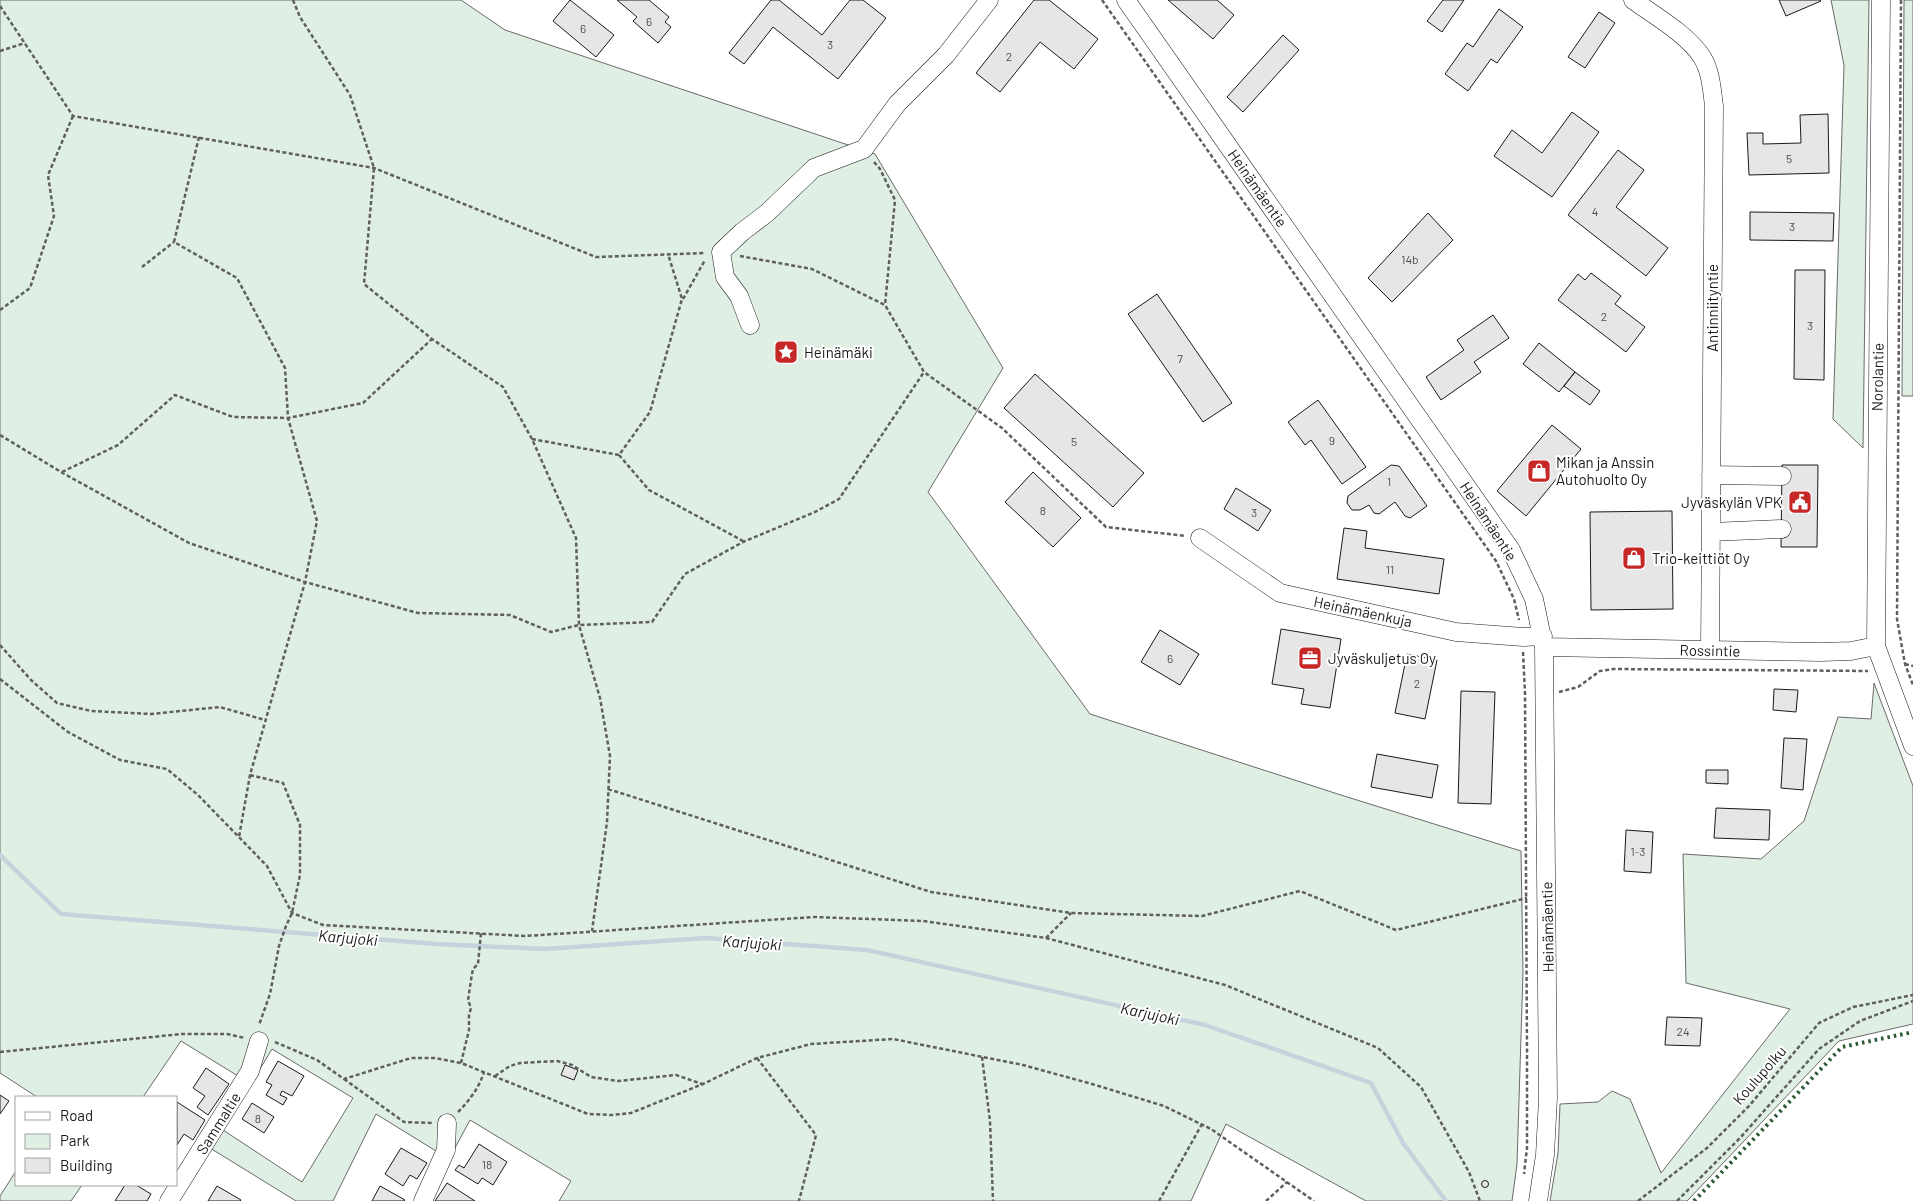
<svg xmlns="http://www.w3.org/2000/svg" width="1913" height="1201" font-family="Barlow,sans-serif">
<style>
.green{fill:#e0efe3;stroke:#6a6a6a}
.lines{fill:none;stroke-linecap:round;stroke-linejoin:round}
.stream{stroke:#c6d2dc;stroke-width:4.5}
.building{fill:#e6e6e6;stroke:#1a1a1a}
.minor-casing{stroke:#1a1a1a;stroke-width:19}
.path{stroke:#5f5f5f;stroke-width:2.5;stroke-dasharray:4 2.5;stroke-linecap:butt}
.minor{stroke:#fff;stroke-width:18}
.hedge{stroke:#2b5a34;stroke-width:4;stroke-dasharray:2.5 4;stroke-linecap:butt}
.labels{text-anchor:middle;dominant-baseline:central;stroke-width:4;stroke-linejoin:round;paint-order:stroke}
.number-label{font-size:12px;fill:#4d4d4d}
.street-label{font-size:15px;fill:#1a1a1a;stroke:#fff}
.poi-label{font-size:15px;fill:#1a1a1a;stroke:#fff;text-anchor:start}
.water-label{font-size:16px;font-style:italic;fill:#1a1a1a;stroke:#fff}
</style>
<rect width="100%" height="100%" fill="#fff"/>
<path class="green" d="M 0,0 L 461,0 L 505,30 L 875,154 L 1003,368 L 928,492 L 1090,714 L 1344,796 L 1521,851 L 1523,972 L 1517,1164 L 1512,1201 L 1366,1201 L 1226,1124 L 1191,1201 L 559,1201 L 571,1181 L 470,1120 L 449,1159 L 376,1114 L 333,1201 L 296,1201 L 210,1148 L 223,1130 L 302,1182 L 353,1098 L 272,1049 L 251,1084 L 181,1041 L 143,1097 L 37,1097 L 0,1073 Z
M 1831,0 L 1869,0 L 1863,448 L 1833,419 L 1844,65 Z
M 1904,0 L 1913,0 L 1913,396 L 1902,396 Z
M 1874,683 L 1913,786 L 1913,1024 L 1839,1041 L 1687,1201 L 1550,1201 L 1558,1153 L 1560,1104 L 1598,1102 L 1612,1091 L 1630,1099 L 1661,1173 L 1790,1009 L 1686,983 L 1683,854 L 1761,859 L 1804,821 L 1838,717 L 1871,719 Z
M 16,1171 L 16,1185 L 82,1185 L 71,1201 L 0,1201 L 0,1196 Z"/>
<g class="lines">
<path class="stream" d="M 0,855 L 61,914 L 437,944 L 545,949 L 706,938 L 867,950 L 1205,1025 L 1371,1083 L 1403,1143 L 1446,1201"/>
</g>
<path class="building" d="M 570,0 L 614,35 L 596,57 L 553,21 Z
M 617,0 L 649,0 L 669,17 L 665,22 L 671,27 L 658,43 L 633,21 L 637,17 Z
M 771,0 L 779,0 L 822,35 L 850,0 L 863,0 L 886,18 L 838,79 L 773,27 L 744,64 L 729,53 Z
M 1034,0 L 1049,0 L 1098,39 L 1074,69 L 1040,42 L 1000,92 L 976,73 Z
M 1168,0 L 1217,0 L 1234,15 L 1213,39 Z
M 1443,0 L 1464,0 L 1442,32 L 1427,21 Z
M 1779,0 L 1820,0 L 1821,1 L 1786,16 Z
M 1499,9 L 1523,27 L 1497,63 L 1491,59 L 1468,91 L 1445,74 L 1467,43 L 1473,47 Z
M 1599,12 L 1615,23 L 1585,68 L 1568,57 Z
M 1283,35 L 1299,50 L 1243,112 L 1227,97 Z
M 1572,112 L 1599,132 L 1552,197 L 1494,156 L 1512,130 L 1542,153 Z
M 1828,114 L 1829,173 L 1749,175 L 1747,133 L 1763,133 L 1763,144 L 1801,143 L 1800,115 Z
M 1618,150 L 1644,170 L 1616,207 L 1668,248 L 1646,276 L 1568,215 Z
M 1750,212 L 1834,213 L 1833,241 L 1750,240 Z
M 1428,213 L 1453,240 L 1392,302 L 1368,278 Z
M 1795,270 L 1825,270 L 1824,380 L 1794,379 Z
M 1591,273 L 1621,296 L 1615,304 L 1645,327 L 1626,352 L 1558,300 L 1578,274 L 1585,280 Z
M 1157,294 L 1232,403 L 1203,422 L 1128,314 Z
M 1493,315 L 1509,338 L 1474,362 L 1481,372 L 1441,400 L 1426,377 L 1464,350 L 1457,340 Z
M 1539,343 L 1575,372 L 1559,392 L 1523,364 Z
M 1575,372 L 1600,391 L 1590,405 L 1564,386 Z
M 1035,374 L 1144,473 L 1113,507 L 1004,408 Z
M 1318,400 L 1366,467 L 1342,484 L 1311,440 L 1305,445 L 1288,422 Z
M 1552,425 L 1581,449 L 1526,516 L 1497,491 Z
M 1391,465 L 1399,466 L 1427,506 L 1410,518 L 1405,516 L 1395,502 L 1379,514 L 1374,513 L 1369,505 L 1360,510 L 1352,510 L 1347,503 L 1348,496 Z
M 1782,465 L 1818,465 L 1817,547 L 1781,547 Z
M 1033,472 L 1081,518 L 1053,547 L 1005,502 Z
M 1236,488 L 1271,510 L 1258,531 L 1224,509 Z
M 1672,511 L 1673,609 L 1591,610 L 1590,512 Z
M 1344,528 L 1367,531 L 1365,548 L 1444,559 L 1439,594 L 1337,579 Z
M 1281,629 L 1341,639 L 1330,708 L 1301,704 L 1304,689 L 1272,684 Z
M 1160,630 L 1199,654 L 1180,685 L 1141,662 Z
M 1407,654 L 1437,660 L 1425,719 L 1395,713 Z
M 1774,689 L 1798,690 L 1796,712 L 1773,710 Z
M 1461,691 L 1495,692 L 1491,804 L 1458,803 Z
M 1784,738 L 1807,739 L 1803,790 L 1781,788 Z
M 1377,754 L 1438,765 L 1432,798 L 1371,787 Z
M 1706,770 L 1728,770 L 1728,784 L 1706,783 Z
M 1716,808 L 1770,810 L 1769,840 L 1714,838 Z
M 1626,830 L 1653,832 L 1651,873 L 1624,871 Z
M 1667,1017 L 1702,1018 L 1700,1046 L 1665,1045 Z
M 278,1061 L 304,1076 L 292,1096 L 282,1091 L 280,1095 L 287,1098 L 283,1105 L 266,1095 L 272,1085 L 266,1082 Z
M 565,1065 L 578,1070 L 574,1080 L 561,1075 Z
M 206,1068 L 229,1084 L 208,1115 L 197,1107 L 205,1096 L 193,1088 Z
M 0,1095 L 9,1101 L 0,1114 Z
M 177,1102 L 205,1120 L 193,1140 L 184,1134 L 177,1145 Z
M 252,1103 L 274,1117 L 264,1133 L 242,1119 Z
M 479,1144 L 507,1162 L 493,1185 L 482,1178 L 478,1184 L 455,1170 L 459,1165 L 464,1168 Z
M 401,1148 L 427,1163 L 417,1179 L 410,1175 L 403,1186 L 385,1174 Z
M1481.5 1184a3.5 3.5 0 1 1 7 0a3.5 3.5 0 1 1-7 0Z
M 447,1183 L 475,1201 L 435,1201 Z
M 125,1185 L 136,1185 L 151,1194 L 147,1201 L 115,1201 Z
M 217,1186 L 241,1200 L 240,1201 L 208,1201 Z
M 380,1186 L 405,1200 L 404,1201 L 372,1201 Z"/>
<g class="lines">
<g class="minor-casing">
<path id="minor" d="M 1126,0 L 1511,550 L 1534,599 L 1544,647 L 1548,1098 L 1545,1155 L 1538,1201
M 1633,0 C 1655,16 1687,34 1702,57 C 1711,71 1712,91 1714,106 L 1710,650
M 1881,0 L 1876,646 L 1913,746
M 750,325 L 739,296 L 725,277 L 721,252 L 742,232 L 767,213 L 814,168 L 864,149 L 897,104 L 946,55 L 989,0
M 1711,475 L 1782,476
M 1711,532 L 1782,529
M 1200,538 L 1280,593 L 1456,632 L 1523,637 L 1543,636
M 1544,647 L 1821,652 L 1851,651 L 1876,646
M 169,1201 L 250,1071 L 259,1041
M 423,1201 L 446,1150 L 447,1123"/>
</g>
<path class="path" d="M 293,0 L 300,17 L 350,95 L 374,168 L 364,284 L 432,339 L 503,387 L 532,439 L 576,538 L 579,625 L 600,698 L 610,756 L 607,822 L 592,931
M 1102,0 L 1496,561 L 1514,599 L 1519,620
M 1901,0 L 1897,619 L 1905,664 L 1913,685
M 0,6 L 73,116 L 374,168 L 596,257 L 705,253
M 0,51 L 25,43
M 199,137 L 174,242 L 237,278 L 285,368 L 288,418 L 317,521 L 305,582 L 250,775 L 239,837
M 874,162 L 880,169 L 895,200 L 885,305
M 740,256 L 812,269 L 885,305 L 924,372 L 1002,428 L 1106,527 L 1186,536
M 142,267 L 174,242
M 683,299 L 705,260
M 0,310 L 30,288 L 54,216 L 48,175 L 73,116
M 0,435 L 61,472 L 189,543 L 305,582 L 418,613 L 510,615 L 551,632 L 579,625 L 652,622 L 685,574 L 743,542 L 815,512 L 839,499 L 924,372
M 532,439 L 619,455 L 650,412 L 682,299 L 668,254
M 619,455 L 649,490 L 743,541
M 62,472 L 118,445 L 175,395 L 233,417 L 288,418 L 363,403 L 432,339
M 0,645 L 31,680 L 57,703 L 91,711 L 151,714 L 220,707 L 265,720
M 1523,652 L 1525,693 L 1527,1051 L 1527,1148 L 1524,1174
M 1905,664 L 1913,666
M 0,679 L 68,732 L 120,760 L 167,769 L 198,795 L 267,866 L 292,913 L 323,925 L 525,936 L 814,917 L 923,921 L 1046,938 L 1225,985 L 1378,1048 L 1421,1087 L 1469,1172 L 1480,1201
M 1559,692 L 1578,687 L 1600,671 L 1614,669 L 1868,671
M 250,775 L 283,783 L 300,825 L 300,875 L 292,913 L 286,926 L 279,946 L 270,994 L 259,1025
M 608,789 L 931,892 L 1071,913 L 1202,916 L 1300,891 L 1396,930 L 1527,898
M 1046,938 L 1071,913
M 275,1042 L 317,1060 L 344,1079 L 411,1058 L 435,1058 L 461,1063 L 588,1114 L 612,1115 L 631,1113 L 703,1084 L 757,1058 L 811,1044 L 893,1039 L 1023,1065 L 1092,1084 L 1164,1106 L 1211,1129 L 1314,1201
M 0,1052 L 182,1034 L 227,1034 L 245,1038
M 982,1057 L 990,1121 L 993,1201
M 757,1058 L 816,1135 L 799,1201
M 461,1063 L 469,1030 L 469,1015 L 471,1008 L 468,1000 L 471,980 L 473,969 L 478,964 L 481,933
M 495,1076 L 510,1066 L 520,1063 L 557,1061 L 572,1065 L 591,1077 L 618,1081 L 676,1075 L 702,1084
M 344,1079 L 404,1122 L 432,1123
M 458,1112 C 469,1101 479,1088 484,1072
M 1159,1201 L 1202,1124
M 1266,1201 L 1287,1182
M 1638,1201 L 1707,1148 L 1749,1106 L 1819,1023 L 1853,1007 L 1913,995
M 1677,1201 L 1740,1138 L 1819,1049 L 1860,1021 L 1913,1001"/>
<use href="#minor" class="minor"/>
<path class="hedge" d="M 1694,1201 L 1842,1047 L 1913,1032"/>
</g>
<defs>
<g id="sight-square" transform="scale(1.25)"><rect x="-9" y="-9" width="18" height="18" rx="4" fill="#c62828" stroke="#fff"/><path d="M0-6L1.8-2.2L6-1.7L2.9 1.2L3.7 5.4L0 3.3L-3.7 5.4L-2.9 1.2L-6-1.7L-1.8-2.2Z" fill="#fff"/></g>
<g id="shop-square" transform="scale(1.25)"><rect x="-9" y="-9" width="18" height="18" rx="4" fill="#c62828" stroke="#fff"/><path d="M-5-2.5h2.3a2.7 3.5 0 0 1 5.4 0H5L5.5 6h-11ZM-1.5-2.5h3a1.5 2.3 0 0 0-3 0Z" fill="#fff"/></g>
<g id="civic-square" transform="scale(1.25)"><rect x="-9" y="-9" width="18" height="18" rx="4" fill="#c62828" stroke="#fff"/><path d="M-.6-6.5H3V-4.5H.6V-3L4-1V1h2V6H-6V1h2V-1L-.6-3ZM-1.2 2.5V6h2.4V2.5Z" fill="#fff"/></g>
<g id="office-square" transform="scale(1.25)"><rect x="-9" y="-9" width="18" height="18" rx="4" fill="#c62828" stroke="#fff"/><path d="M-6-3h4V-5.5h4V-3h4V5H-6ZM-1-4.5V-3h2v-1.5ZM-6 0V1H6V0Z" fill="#fff"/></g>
</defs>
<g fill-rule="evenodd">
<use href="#sight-square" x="786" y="352"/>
<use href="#shop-square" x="1539" y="471"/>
<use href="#civic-square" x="1800" y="502"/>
<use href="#shop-square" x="1634" y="558"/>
<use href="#office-square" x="1310" y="658"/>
</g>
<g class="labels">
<g class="number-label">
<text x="649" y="21">6</text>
<text x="583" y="28">6</text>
<text x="830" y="44">3</text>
<text x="1009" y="56">2</text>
<text x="1789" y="158">5</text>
<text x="1595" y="211">4</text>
<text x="1792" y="226">3</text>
<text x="1410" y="259">14b</text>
<text x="1604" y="316">2</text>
<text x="1810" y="325">3</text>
<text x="1180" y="358">7</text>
<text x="1332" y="440">9</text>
<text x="1074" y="441">5</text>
<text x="1389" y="481">1</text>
<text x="1043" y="510">8</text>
<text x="1254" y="512">3</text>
<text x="1390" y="569">11</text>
<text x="1170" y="658">6</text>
<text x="1417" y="683">2</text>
<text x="1638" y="851">1-3</text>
<text x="1683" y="1031">24</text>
<text x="258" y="1118">8</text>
<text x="487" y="1164">18</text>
</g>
<g class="street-label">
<text transform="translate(1258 188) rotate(55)">Heinämäentie</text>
<text transform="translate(1712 308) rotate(-90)">Antinniityntie</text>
<text transform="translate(1877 377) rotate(-89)">Norolantie</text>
<text transform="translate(1489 521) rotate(57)">Heinämäentie</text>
<text transform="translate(1363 611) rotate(12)">Heinämäenkuja</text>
<text transform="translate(1710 650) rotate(1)">Rossintie</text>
<text transform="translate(1547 927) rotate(-91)">Heinämäentie</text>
<text transform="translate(1759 1075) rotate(-49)">Koulupolku</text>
<text transform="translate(218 1123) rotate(-58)">Sammaltie</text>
</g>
<g class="poi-label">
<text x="804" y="352">Heinämäki</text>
<text x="1556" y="462">Mikan ja Anssin<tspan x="1556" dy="17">Autohuolto Oy</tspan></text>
<text x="1782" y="502" text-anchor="end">Jyväskylän VPK</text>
<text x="1652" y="558">Trio-keittiöt Oy</text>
<text x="1328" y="658">Jyväskuljetus Oy</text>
</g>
<g class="water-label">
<text transform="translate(348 937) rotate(5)">Karjujoki</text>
<text transform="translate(752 942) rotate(4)">Karjujoki</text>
<text transform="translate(1150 1013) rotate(12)">Karjujoki</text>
</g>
</g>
<rect x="15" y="1096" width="162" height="90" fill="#ffffff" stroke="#a3a3a3"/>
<rect x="25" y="1112" width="25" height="8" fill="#ffffff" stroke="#a3a3a3"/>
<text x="60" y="1121" font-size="15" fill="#1a1a1a">Road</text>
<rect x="25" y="1134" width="25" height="15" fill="#e0efe3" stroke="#a3a3a3"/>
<text x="60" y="1146" font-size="15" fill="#1a1a1a">Park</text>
<rect x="25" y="1158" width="25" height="15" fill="#e6e6e6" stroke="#a3a3a3"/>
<text x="60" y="1171" font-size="15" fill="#1a1a1a">Building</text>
</svg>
